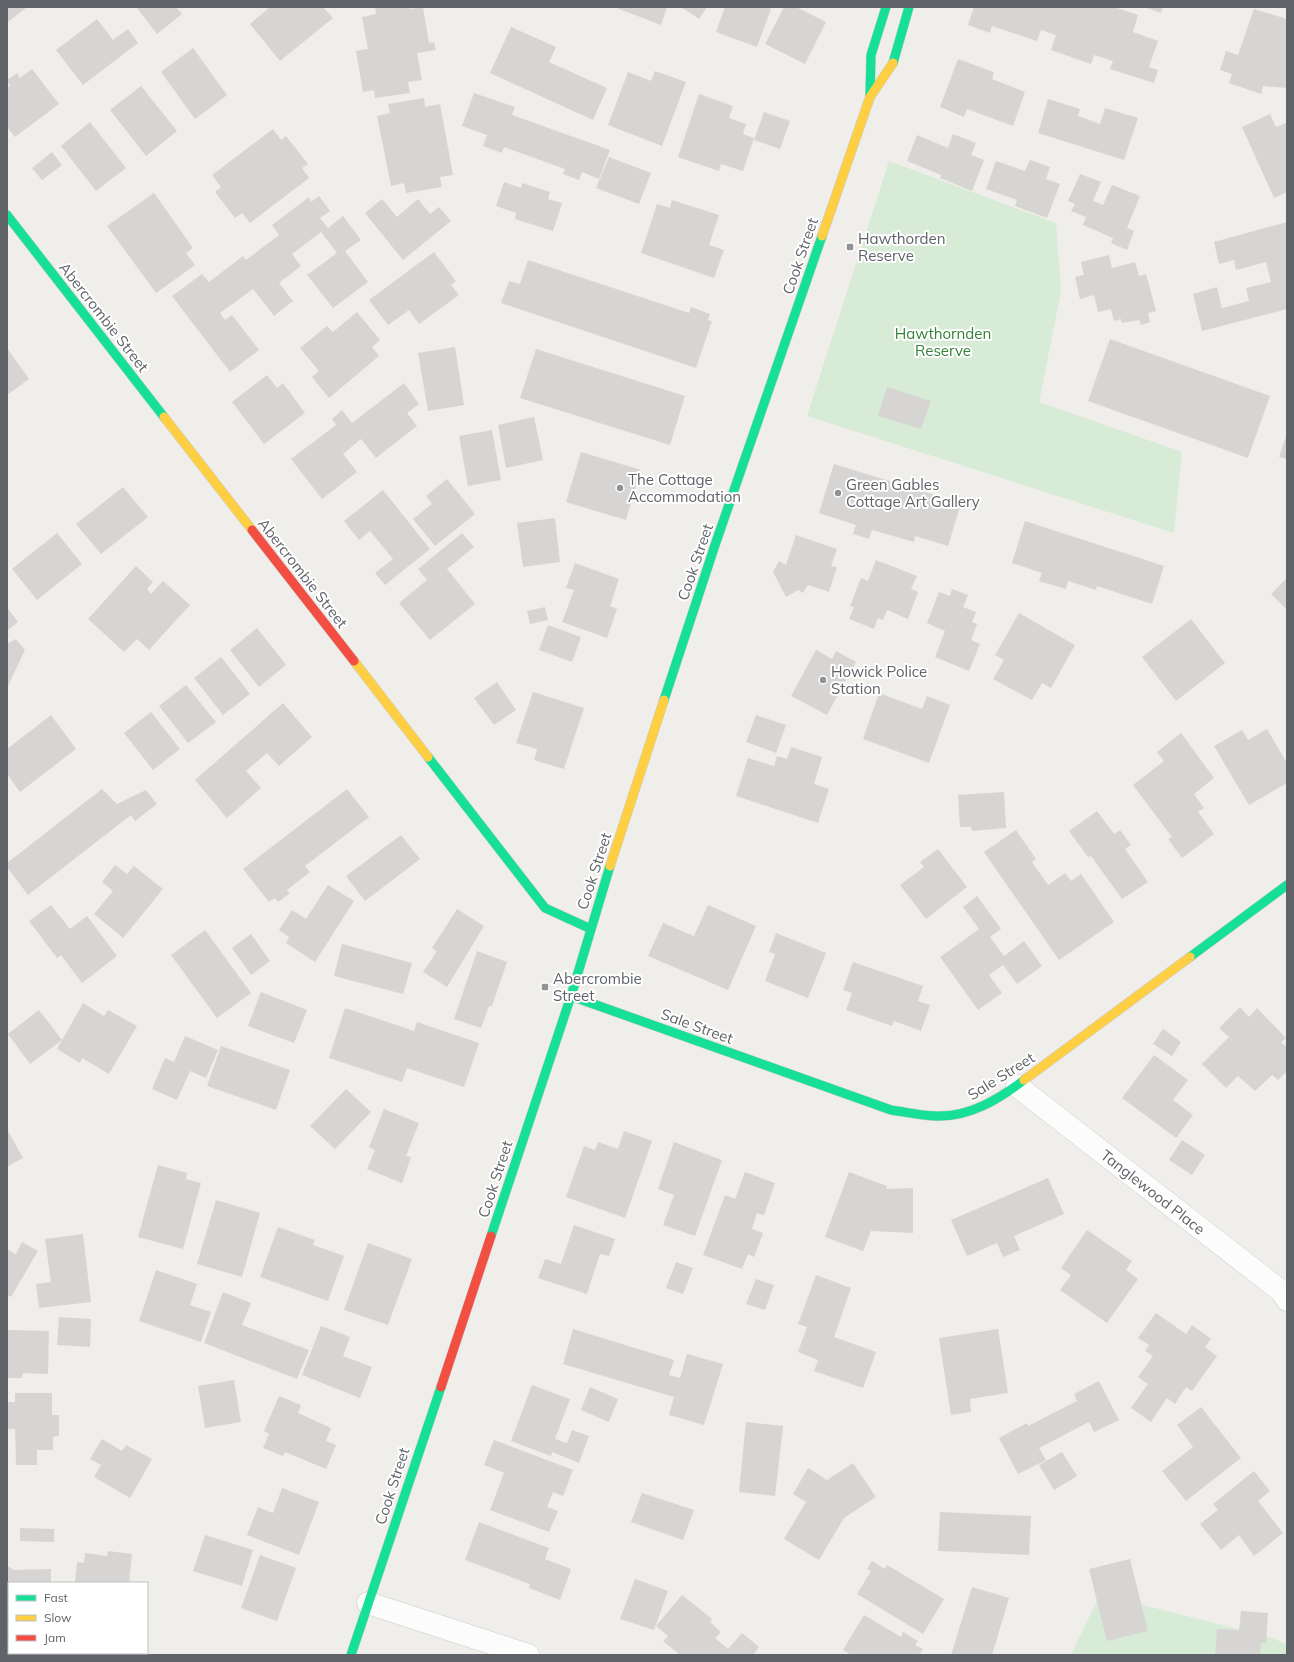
<svg xmlns="http://www.w3.org/2000/svg" width="1294" height="1662" font-family="Mulish,sans-serif">
<style>
.green{fill:#d8ebd6}
.building{fill:#d6d5d3}
.lines{fill:none;stroke-linecap:round;stroke-linejoin:round}
.street-casing{stroke:#cbcccc;stroke-width:23}
.fast-casing{stroke:#cacacb;stroke-width:10}
.slow-casing{stroke:#cacacb;stroke-width:10}
.jam-casing{stroke:#cacacb;stroke-width:10}
.street{stroke:#fdfcfc;stroke-width:22}
.fast{stroke:#16e098;stroke-width:9}
.slow{stroke:#ffcf43;stroke-width:9}
.jam{stroke:#f24e42;stroke-width:9}
.poi-dot{fill:#919496;stroke:#fff;stroke-width:1.5}
.labels{text-anchor:middle;dominant-baseline:central;stroke-width:4;stroke-linejoin:round;paint-order:stroke}
.poi-label{font-size:15px;fill:#5f6368;stroke:#fff;text-anchor:start}
.street-label{font-size:15px;fill:#5f6368;stroke:#fff}
.park-label{font-size:15px;fill:#348238;stroke:#fff}
</style>
<rect width="100%" height="100%" fill="#efeeea"/>
<path class="green" d="M 889,161 L 1056,223 L 1061,291 L 1039,402 L 1182,452 L 1174,533 L 807,416 Z
M 1100,1594 L 1273,1638 L 1287,1645 L 1287,1655 L 1071,1655 Z"/>
<path class="building" d="M 7,7 L 27,7 L 7,23 Z
M 136,7 L 176,7 L 182,14 L 157,34 Z
M 270,7 L 323,7 L 333,18 L 280,61 L 250,24 Z
M 375,7 L 409,7 L 409,9 L 423,7 L 429,43 L 434,42 L 436,50 L 417,53 L 422,80 L 408,82 L 410,93 L 375,98 L 374,90 L 363,92 L 356,51 L 368,49 L 362,17 L 376,14 Z
M 614,7 L 667,7 L 661,25 Z
M 681,7 L 707,7 L 699,19 Z
M 725,7 L 766,7 L 771,9 L 757,47 L 716,32 Z
M 784,7 L 796,7 L 826,22 L 805,64 L 765,44 Z
M 974,7 L 1114,7 L 1138,15 L 1133,32 L 1158,41 L 1149,67 L 1158,70 L 1154,83 L 1110,69 L 1113,61 L 1094,55 L 1091,64 L 1051,50 L 1056,35 L 1041,30 L 1037,41 L 992,26 L 990,33 L 968,25 Z
M 1144,7 L 1163,7 L 1161,13 Z
M 1254,9 L 1287,19 L 1287,88 L 1263,86 L 1261,94 L 1229,83 L 1232,74 L 1220,70 L 1226,51 L 1238,55 Z
M 97,19 L 113,40 L 128,29 L 138,43 L 83,85 L 56,50 Z
M 511,27 L 556,47 L 549,62 L 607,88 L 593,120 L 490,73 Z
M 193,48 L 227,95 L 195,119 L 161,72 Z
M 958,59 L 994,72 L 992,79 L 1025,92 L 1013,126 L 967,109 L 964,117 L 940,107 Z
M 32,69 L 59,104 L 15,137 L 7,127 L 7,88 L 10,86 L 7,80 L 17,73 L 20,78 Z
M 655,71 L 686,82 L 662,146 L 608,125 L 628,72 L 651,81 Z
M 141,86 L 177,131 L 146,156 L 110,110 Z
M 474,93 L 515,107 L 512,115 L 610,150 L 599,179 L 582,172 L 579,180 L 563,174 L 565,169 L 504,147 L 502,153 L 483,146 L 487,135 L 462,126 Z
M 699,94 L 733,106 L 729,118 L 746,124 L 743,134 L 754,138 L 743,171 L 721,164 L 719,171 L 678,157 Z
M 424,98 L 425,107 L 440,104 L 453,175 L 440,177 L 442,187 L 406,193 L 404,183 L 391,186 L 377,116 L 390,113 L 388,104 Z
M 1048,99 L 1080,109 L 1078,116 L 1100,124 L 1105,108 L 1138,118 L 1124,160 L 1038,133 Z
M 764,112 L 790,121 L 780,149 L 754,140 Z
M 1270,114 L 1276,127 L 1286,123 L 1287,126 L 1287,192 L 1274,198 L 1242,127 Z
M 90,122 L 126,168 L 96,191 L 61,146 Z
M 273,129 L 281,140 L 286,136 L 308,164 L 302,168 L 309,178 L 250,223 L 242,213 L 235,218 L 215,192 L 221,187 L 212,175 Z
M 953,134 L 976,143 L 971,155 L 984,160 L 972,191 L 940,178 L 941,175 L 907,161 L 917,135 L 948,148 Z
M 52,152 L 62,165 L 42,180 L 32,168 Z
M 609,157 L 651,173 L 639,204 L 596,188 Z
M 1030,160 L 1050,167 L 1046,179 L 1060,184 L 1047,218 L 1015,206 L 1017,200 L 986,189 L 996,161 L 1025,171 Z
M 1080,174 L 1101,182 L 1093,201 L 1103,205 L 1112,185 L 1140,196 L 1127,228 L 1134,231 L 1127,250 L 1111,243 L 1113,238 L 1083,225 L 1086,217 L 1071,211 L 1075,204 L 1068,201 Z
M 504,182 L 521,188 L 522,183 L 550,192 L 548,199 L 562,203 L 553,231 L 515,219 L 516,213 L 496,206 Z
M 154,193 L 193,248 L 186,253 L 195,265 L 156,293 L 107,226 Z
M 319,196 L 330,211 L 320,218 L 328,228 L 343,216 L 361,240 L 345,251 L 368,282 L 333,308 L 307,275 L 337,253 L 321,232 L 292,254 L 301,266 L 279,283 L 293,301 L 274,316 L 253,289 L 220,313 L 225,320 L 232,315 L 259,350 L 230,372 L 172,296 L 202,274 L 209,282 L 243,256 L 246,260 L 279,235 L 272,225 L 309,197 L 311,202 Z
M 382,199 L 397,217 L 418,199 L 430,214 L 439,207 L 451,221 L 403,260 L 365,213 Z
M 672,200 L 719,215 L 709,245 L 724,250 L 714,278 L 641,253 L 657,204 L 670,208 Z
M 1287,222 L 1287,309 L 1202,331 L 1193,294 L 1217,287 L 1222,308 L 1249,301 L 1246,288 L 1271,282 L 1266,262 L 1236,270 L 1234,260 L 1219,264 L 1214,242 Z
M 434,252 L 456,281 L 451,285 L 459,295 L 419,324 L 409,310 L 388,325 L 369,300 Z
M 1109,255 L 1112,268 L 1135,262 L 1139,276 L 1146,274 L 1156,311 L 1148,313 L 1150,322 L 1141,325 L 1139,320 L 1122,323 L 1121,319 L 1114,321 L 1111,309 L 1098,312 L 1094,295 L 1080,299 L 1075,277 L 1084,275 L 1081,262 Z
M 528,260 L 689,313 L 691,307 L 710,314 L 708,320 L 712,321 L 696,368 L 501,303 L 509,281 L 520,284 Z
M 357,312 L 380,340 L 372,347 L 379,356 L 329,398 L 312,377 L 319,371 L 300,348 L 327,326 L 333,332 Z
M 1110,339 L 1270,396 L 1248,458 L 1088,401 Z
M 455,347 L 464,405 L 428,411 L 418,353 Z
M 7,348 L 29,379 L 7,395 Z
M 536,349 L 685,396 L 670,445 L 520,398 Z
M 267,375 L 277,388 L 283,383 L 305,413 L 264,444 L 232,402 Z
M 404,383 L 419,404 L 407,413 L 417,426 L 376,458 L 361,439 L 343,454 L 357,472 L 322,499 L 291,459 L 336,425 L 332,419 L 342,410 L 352,423 Z
M 887,387 L 931,401 L 921,429 L 878,416 Z
M 534,417 L 543,460 L 506,468 L 498,425 Z
M 492,430 L 501,480 L 468,486 L 459,436 Z
M 1287,433 L 1287,459 L 1279,457 Z
M 581,452 L 641,470 L 626,520 L 566,502 Z
M 834,464 L 961,503 L 948,546 L 915,536 L 914,542 L 872,530 L 869,539 L 853,534 L 856,525 L 819,513 Z
M 447,479 L 475,514 L 435,546 L 413,519 L 432,504 L 426,496 Z
M 123,487 L 148,517 L 101,554 L 76,524 Z
M 383,490 L 430,549 L 385,585 L 375,573 L 393,559 L 370,531 L 359,540 L 344,521 Z
M 555,518 L 560,562 L 523,567 L 517,523 Z
M 1025,521 L 1164,566 L 1152,604 L 1097,586 L 1096,590 L 1068,581 L 1066,589 L 1039,581 L 1042,573 L 1012,563 Z
M 57,533 L 82,564 L 37,600 L 12,569 Z
M 462,533 L 474,547 L 447,569 L 475,604 L 430,640 L 399,603 L 427,580 L 418,569 Z
M 796,535 L 837,549 L 831,566 L 837,567 L 829,592 L 808,585 L 803,593 L 798,590 L 786,597 L 773,572 L 779,561 L 786,565 Z
M 876,560 L 917,576 L 911,589 L 918,592 L 908,619 L 887,610 L 883,620 L 878,618 L 874,629 L 849,619 L 854,607 L 850,606 L 861,578 L 868,581 Z
M 575,563 L 619,579 L 610,606 L 617,609 L 607,638 L 562,622 L 574,590 L 566,588 Z
M 136,566 L 153,582 L 147,589 L 151,594 L 163,581 L 190,605 L 149,650 L 137,639 L 124,652 L 88,619 Z
M 1287,578 L 1287,610 L 1271,594 Z
M 952,589 L 968,595 L 963,607 L 976,612 L 972,622 L 977,624 L 971,640 L 980,644 L 969,671 L 935,657 L 945,631 L 927,623 L 939,592 L 950,596 Z
M 7,607 L 18,622 L 7,631 Z
M 545,607 L 548,620 L 530,624 L 527,611 Z
M 1019,613 L 1075,645 L 1051,688 L 1042,683 L 1032,700 L 993,679 L 1004,660 L 995,655 Z
M 1191,619 L 1225,663 L 1176,701 L 1142,657 Z
M 548,625 L 581,637 L 572,662 L 539,650 Z
M 257,628 L 286,665 L 259,687 L 230,650 Z
M 16,639 L 25,650 L 7,688 L 7,640 L 8,643 Z
M 816,650 L 832,659 L 836,651 L 856,662 L 827,715 L 791,696 Z
M 221,657 L 250,694 L 223,715 L 194,678 Z
M 497,682 L 516,710 L 494,725 L 474,698 Z
M 186,685 L 216,722 L 188,743 L 159,706 Z
M 533,692 L 584,708 L 564,769 L 534,760 L 537,749 L 516,743 Z
M 879,693 L 922,709 L 927,696 L 950,705 L 929,763 L 863,739 Z
M 283,703 L 312,737 L 279,766 L 267,753 L 246,771 L 261,788 L 227,818 L 195,780 Z
M 151,712 L 180,749 L 153,770 L 124,733 Z
M 51,715 L 76,749 L 20,792 L 7,774 L 7,749 Z
M 756,715 L 786,725 L 776,753 L 746,742 Z
M 1267,729 L 1287,763 L 1287,783 L 1249,805 L 1214,746 L 1242,730 L 1248,740 Z
M 1181,733 L 1214,778 L 1194,794 L 1204,808 L 1198,812 L 1214,834 L 1182,858 L 1168,839 L 1172,837 L 1133,785 L 1164,761 L 1157,752 Z
M 791,747 L 822,757 L 814,784 L 829,789 L 818,823 L 736,796 L 748,758 L 774,766 L 777,756 L 787,759 Z
M 102,789 L 117,804 L 146,790 L 157,804 L 135,821 L 131,815 L 28,895 L 7,867 L 7,863 Z
M 347,789 L 369,817 L 305,866 L 310,872 L 287,890 L 290,893 L 278,902 L 275,898 L 269,902 L 243,869 Z
M 1004,792 L 1006,828 L 972,831 L 971,827 L 960,827 L 958,795 Z
M 1097,811 L 1114,834 L 1120,830 L 1131,845 L 1125,849 L 1148,882 L 1122,899 L 1091,856 L 1088,857 L 1069,831 Z
M 1016,830 L 1036,859 L 1032,862 L 1048,885 L 1065,873 L 1071,881 L 1081,874 L 1114,922 L 1059,960 L 984,852 Z
M 401,835 L 420,859 L 365,901 L 346,876 Z
M 938,849 L 967,887 L 926,919 L 900,885 L 924,867 L 920,862 Z
M 115,865 L 127,874 L 134,866 L 163,889 L 123,938 L 94,914 L 113,891 L 102,882 Z
M 328,885 L 354,901 L 315,962 L 286,943 L 289,937 L 279,930 L 292,910 L 306,919 Z
M 977,896 L 1001,929 L 990,937 L 1004,956 L 1024,941 L 1042,966 L 1017,984 L 1003,965 L 989,975 L 1002,993 L 978,1010 L 940,957 L 979,929 L 963,907 Z
M 51,905 L 70,929 L 87,916 L 117,956 L 82,983 L 61,955 L 57,958 L 29,921 Z
M 708,905 L 756,926 L 728,990 L 648,956 L 663,923 L 694,936 Z
M 457,909 L 484,926 L 447,987 L 423,972 L 437,951 L 432,948 Z
M 205,930 L 251,993 L 217,1018 L 171,955 Z
M 776,933 L 826,953 L 808,998 L 765,981 L 775,954 L 769,952 Z
M 251,934 L 270,961 L 251,975 L 232,948 Z
M 342,944 L 412,963 L 403,994 L 334,976 Z
M 477,951 L 507,962 L 492,1006 L 489,1006 L 481,1028 L 454,1019 Z
M 853,962 L 923,986 L 918,1001 L 930,1005 L 921,1031 L 894,1021 L 892,1026 L 846,1010 L 852,993 L 843,990 Z
M 261,992 L 307,1010 L 294,1043 L 248,1026 Z
M 83,1003 L 104,1016 L 108,1010 L 137,1026 L 109,1074 L 82,1058 L 80,1063 L 57,1049 Z
M 1240,1007 L 1249,1017 L 1257,1008 L 1286,1038 L 1281,1042 L 1287,1048 L 1287,1071 L 1278,1080 L 1272,1075 L 1255,1091 L 1238,1076 L 1226,1088 L 1202,1064 L 1229,1037 L 1219,1028 Z
M 345,1008 L 414,1031 L 417,1022 L 479,1043 L 464,1087 L 407,1068 L 402,1082 L 329,1058 Z
M 39,1010 L 62,1040 L 30,1064 L 8,1034 Z
M 1163,1029 L 1181,1042 L 1172,1056 L 1153,1044 Z
M 185,1036 L 218,1050 L 206,1078 L 190,1071 L 177,1100 L 152,1089 L 165,1058 L 174,1062 Z
M 221,1046 L 290,1070 L 276,1110 L 207,1086 Z
M 1154,1055 L 1188,1080 L 1173,1100 L 1193,1115 L 1176,1138 L 1122,1098 Z
M 346,1089 L 371,1112 L 335,1149 L 310,1126 Z
M 384,1109 L 419,1123 L 406,1156 L 411,1157 L 402,1183 L 367,1169 L 375,1150 L 369,1147 Z
M 7,1129 L 23,1158 L 7,1167 Z
M 624,1131 L 652,1141 L 625,1218 L 566,1197 L 584,1146 L 595,1150 L 598,1142 L 618,1149 Z
M 1182,1140 L 1205,1155 L 1192,1175 L 1169,1160 Z
M 674,1142 L 722,1160 L 695,1236 L 663,1225 L 674,1195 L 658,1189 Z
M 158,1165 L 187,1173 L 186,1179 L 201,1183 L 183,1249 L 138,1237 Z
M 745,1172 L 775,1183 L 764,1215 L 757,1213 L 752,1229 L 763,1233 L 754,1257 L 748,1254 L 742,1269 L 703,1255 L 725,1195 L 735,1199 Z
M 849,1172 L 887,1186 L 886,1189 L 913,1188 L 913,1233 L 871,1231 L 863,1251 L 825,1237 Z
M 1048,1178 L 1064,1214 L 1014,1236 L 1020,1250 L 1003,1257 L 997,1243 L 967,1256 L 951,1220 Z
M 216,1200 L 260,1213 L 242,1277 L 197,1264 Z
M 574,1225 L 615,1239 L 609,1256 L 600,1254 L 587,1294 L 538,1278 L 545,1259 L 561,1264 Z
M 278,1227 L 315,1240 L 313,1245 L 344,1256 L 328,1301 L 260,1277 Z
M 1087,1230 L 1132,1261 L 1126,1270 L 1138,1279 L 1107,1323 L 1060,1290 L 1071,1275 L 1061,1268 Z
M 83,1234 L 91,1302 L 39,1308 L 36,1284 L 51,1282 L 45,1239 Z
M 22,1242 L 38,1251 L 11,1297 L 7,1295 L 7,1249 L 16,1254 Z
M 368,1243 L 412,1259 L 388,1325 L 344,1310 Z
M 676,1262 L 693,1268 L 683,1294 L 666,1288 Z
M 156,1270 L 197,1284 L 190,1305 L 211,1312 L 201,1342 L 139,1321 Z
M 816,1275 L 851,1288 L 834,1337 L 876,1352 L 863,1388 L 814,1371 L 818,1360 L 798,1352 L 807,1327 L 798,1324 Z
M 756,1279 L 774,1285 L 765,1310 L 746,1304 Z
M 223,1292 L 251,1303 L 242,1325 L 309,1350 L 297,1379 L 204,1343 Z
M 1156,1313 L 1186,1334 L 1192,1325 L 1211,1339 L 1205,1347 L 1217,1356 L 1192,1391 L 1186,1387 L 1175,1404 L 1167,1398 L 1151,1422 L 1131,1408 L 1148,1384 L 1138,1377 L 1153,1356 L 1145,1351 L 1149,1345 L 1138,1338 Z
M 59,1317 L 91,1319 L 90,1347 L 57,1345 Z
M 321,1326 L 350,1337 L 343,1356 L 372,1367 L 360,1398 L 302,1375 Z
M 573,1329 L 674,1360 L 669,1375 L 680,1378 L 687,1354 L 723,1364 L 704,1425 L 669,1415 L 674,1397 L 563,1364 Z
M 998,1329 L 1008,1393 L 970,1399 L 971,1412 L 951,1415 L 939,1338 Z
M 7,1330 L 49,1331 L 48,1374 L 23,1373 L 22,1378 L 7,1378 Z
M 234,1380 L 241,1422 L 205,1428 L 198,1386 Z
M 1099,1381 L 1119,1420 L 1094,1432 L 1089,1422 L 1039,1448 L 1046,1460 L 1018,1474 L 999,1438 L 1027,1423 L 1028,1426 L 1077,1401 L 1074,1394 Z
M 532,1385 L 570,1399 L 555,1439 L 567,1443 L 572,1430 L 589,1436 L 579,1463 L 552,1452 L 551,1456 L 511,1441 Z
M 590,1387 L 618,1399 L 609,1422 L 581,1410 Z
M 15,1393 L 52,1393 L 52,1415 L 59,1415 L 59,1436 L 53,1437 L 53,1450 L 37,1450 L 37,1465 L 16,1465 L 15,1429 L 7,1429 L 7,1402 L 15,1402 Z
M 279,1396 L 301,1405 L 298,1413 L 331,1428 L 326,1441 L 336,1445 L 326,1469 L 285,1452 L 283,1456 L 263,1448 L 269,1434 L 264,1431 Z
M 1201,1407 L 1241,1458 L 1186,1501 L 1162,1471 L 1193,1447 L 1177,1425 Z
M 746,1422 L 783,1426 L 775,1496 L 739,1492 Z
M 102,1439 L 122,1451 L 126,1445 L 152,1459 L 130,1498 L 94,1477 L 101,1465 L 90,1459 Z
M 494,1440 L 573,1470 L 563,1496 L 553,1492 L 547,1507 L 558,1511 L 549,1532 L 490,1510 L 504,1473 L 484,1465 Z
M 1062,1452 L 1077,1476 L 1054,1490 L 1039,1465 Z
M 853,1463 L 876,1497 L 844,1518 L 819,1560 L 784,1539 L 806,1502 L 793,1494 L 808,1468 L 827,1480 Z
M 1254,1471 L 1270,1491 L 1258,1501 L 1283,1533 L 1254,1556 L 1239,1535 L 1221,1550 L 1200,1524 L 1218,1510 L 1213,1504 Z
M 282,1488 L 319,1502 L 299,1555 L 247,1535 L 258,1507 L 273,1513 Z
M 642,1493 L 694,1510 L 683,1540 L 631,1522 Z
M 940,1512 L 1031,1516 L 1029,1555 L 938,1551 Z
M 479,1522 L 549,1548 L 545,1559 L 571,1569 L 560,1600 L 529,1588 L 530,1584 L 465,1560 Z
M 20,1528 L 54,1529 L 54,1542 L 20,1541 Z
M 205,1535 L 253,1550 L 242,1586 L 193,1571 Z
M 108,1551 L 132,1554 L 129,1583 L 75,1583 L 77,1562 L 84,1563 L 85,1553 L 107,1556 Z
M 260,1555 L 296,1568 L 277,1621 L 241,1608 Z
M 1130,1559 L 1148,1631 L 1107,1641 L 1089,1569 Z
M 872,1561 L 885,1569 L 887,1565 L 944,1599 L 923,1634 L 857,1594 L 871,1571 L 867,1569 Z
M 7,1565 L 13,1570 L 51,1569 L 51,1583 L 9,1583 L 9,1626 L 7,1626 Z
M 635,1579 L 668,1591 L 654,1630 L 620,1619 Z
M 972,1587 L 1009,1598 L 992,1655 L 951,1655 Z
M 682,1595 L 712,1619 L 710,1622 L 721,1632 L 715,1638 L 728,1649 L 742,1633 L 759,1647 L 753,1655 L 680,1655 L 663,1641 L 668,1636 L 656,1626 Z
M 1241,1611 L 1268,1613 L 1266,1643 L 1261,1643 L 1260,1655 L 1215,1655 L 1217,1629 L 1239,1630 Z
M 864,1615 L 901,1637 L 903,1632 L 918,1641 L 915,1645 L 923,1649 L 919,1655 L 851,1655 L 843,1650 Z"/>
<g class="lines">
<g class="street-casing">
<path id="street" d="M 1017,1086 L 1281,1291 L 1287,1300
M 368,1603 L 528,1655"/>
</g>
<g class="fast-casing">
<path id="fast" d="M 893,63 L 909,7
M 870,96 L 871,55 L 886,7
M 7,215 L 164,417
M 664,700 L 715,545 L 822,236
M 428,757 L 545,908 L 591,929
M 1190,957 L 1287,885
M 571,996 L 891,1110 C 906,1112 922,1116 937,1116 C 970,1117 999,1099 1024,1080
M 491,1236 L 571,996 L 610,866
M 351,1655 L 441,1387"/>
</g>
<g class="slow-casing">
<path id="slow" d="M 822,236 L 870,97 L 893,63
M 164,417 L 252,530
M 354,661 L 428,757
M 610,866 L 664,700
M 1024,1080 L 1190,957"/>
</g>
<g class="jam-casing">
<path id="jam" d="M 252,530 L 354,661
M 441,1387 L 491,1236"/>
</g>
<use href="#street" class="street"/>
<use href="#fast" class="fast"/>
<use href="#slow" class="slow"/>
<use href="#jam" class="jam"/>
</g>
<g class="poi-dot">
<rect x="846" y="243" width="8" height="8" rx="2"/>
<circle cx="620" cy="488" r="4"/>
<circle cx="838" cy="493" r="4"/>
<circle cx="823" cy="680" r="4"/>
<rect x="541" y="983" width="8" height="8" rx="2"/>
</g>
<g class="labels">
<g class="poi-label">
<text x="858" y="238">Hawthorden<tspan x="858" dy="17">Reserve</tspan></text>
<text x="628" y="479">The Cottage<tspan x="628" dy="17">Accommodation</tspan></text>
<text x="846" y="484">Green Gables<tspan x="846" dy="17">Cottage Art Gallery</tspan></text>
<text x="831" y="671">Howick Police<tspan x="831" dy="17">Station</tspan></text>
<text x="553" y="978">Abercrombie<tspan x="553" dy="17">Street</tspan></text>
</g>
<g class="street-label">
<text transform="translate(800 256) rotate(-71)">Cook Street</text>
<text transform="translate(104 317) rotate(52)">Abercrombie Street</text>
<text transform="translate(695 562) rotate(-71)">Cook Street</text>
<text transform="translate(303 573) rotate(52)">Abercrombie Street</text>
<text transform="translate(594 871) rotate(-72)">Cook Street</text>
<text transform="translate(697 1026) rotate(20)">Sale Street</text>
<text transform="translate(1001 1076) rotate(-32)">Sale Street</text>
<text transform="translate(495 1179) rotate(-72)">Cook Street</text>
<text transform="translate(1153 1192) rotate(38)">Tanglewood Place</text>
<text transform="translate(392 1486) rotate(-72)">Cook Street</text>
</g>
<g class="park-label">
<text x="943" y="333">Hawthornden<tspan x="943" dy="17">Reserve</tspan></text>
</g>
</g>
<rect width="1294" height="1662" fill="none" stroke="#5f6368" stroke-width="16"/>
<rect x="8" y="1582" width="140" height="72" fill="#ffffff" stroke="#bfc1c3"/>
<rect x="16" y="1595" width="20" height="6" fill="#16e098" stroke="#bfc1c3"/>
<text x="44" y="1602" font-size="12" fill="#5f6368">Fast</text>
<rect x="16" y="1615" width="20" height="6" fill="#ffcf43" stroke="#bfc1c3"/>
<text x="44" y="1622" font-size="12" fill="#5f6368">Slow</text>
<rect x="16" y="1635" width="20" height="6" fill="#f24e42" stroke="#bfc1c3"/>
<text x="44" y="1642" font-size="12" fill="#5f6368">Jam</text>
</svg>
